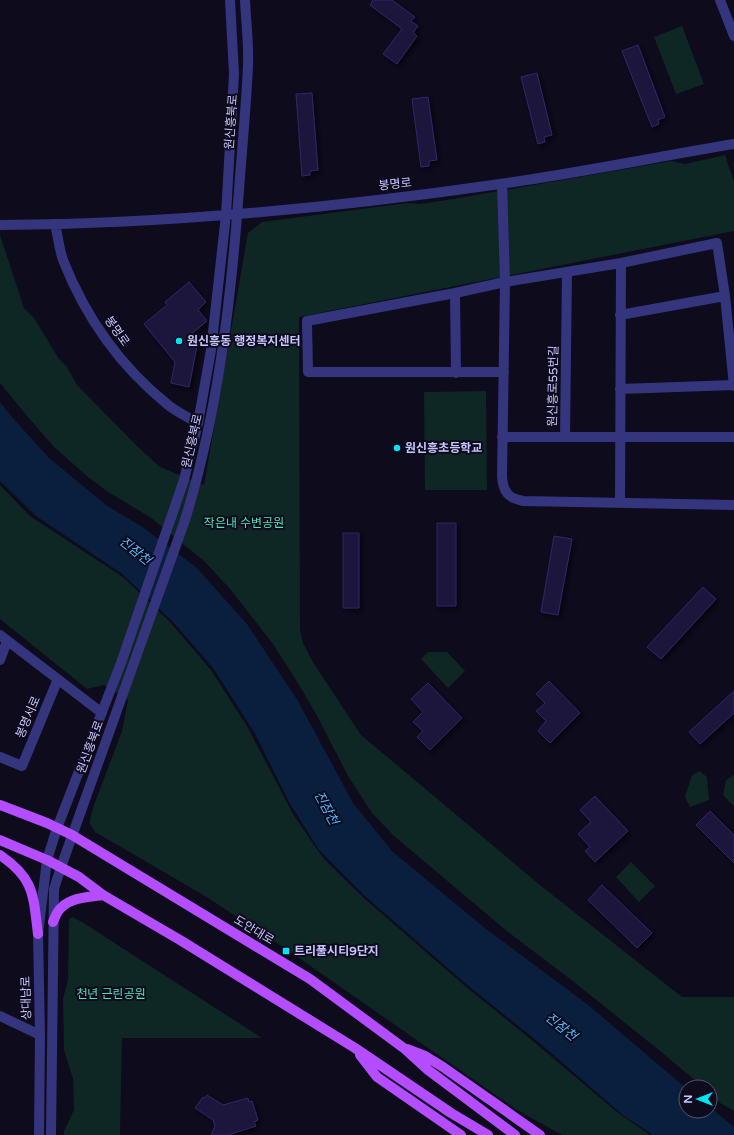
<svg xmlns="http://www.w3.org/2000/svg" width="734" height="1135" font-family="'Varela Round','Noto Sans KR',sans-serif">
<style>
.green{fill:#0e2624}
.water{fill:#091f3d}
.building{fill:#1c163e;stroke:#31276a;filter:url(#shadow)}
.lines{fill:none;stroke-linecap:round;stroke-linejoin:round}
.minor{stroke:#34357d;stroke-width:10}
.major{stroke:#b34dff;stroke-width:10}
.poi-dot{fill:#00e5f1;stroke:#0d0b1c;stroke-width:1.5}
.labels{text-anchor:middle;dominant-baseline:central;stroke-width:4;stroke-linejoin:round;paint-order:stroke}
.street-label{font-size:12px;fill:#c9c6ff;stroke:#0d0b1c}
.poi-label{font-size:12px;font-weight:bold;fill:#c9c6ff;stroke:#0d0b1c;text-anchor:start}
.park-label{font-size:12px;fill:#50e1b5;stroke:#0d0b1c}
.water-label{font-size:13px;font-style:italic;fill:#54b9ff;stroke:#0d0b1c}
</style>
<defs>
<filter id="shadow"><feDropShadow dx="2.5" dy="2.5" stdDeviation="2" flood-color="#0009"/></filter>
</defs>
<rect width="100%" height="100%" fill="#0d0b1c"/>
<path class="green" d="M 682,26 L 704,84 L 676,94 L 654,37 Z
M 725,155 L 734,182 L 734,231 L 299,317 L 300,629 L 303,643 L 314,664 L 361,735 L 540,885 L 682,997 L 734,997 L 734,1111 L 720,1103 L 710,1094 L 710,1087 L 703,1087 L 660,1051 L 574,982 L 508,932 L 394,836 L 372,813 L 348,776 L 315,712 L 293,675 L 273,644 L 230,589 L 204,561 L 150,517 L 108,492 L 88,477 L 54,447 L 27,416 L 0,383 L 0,235 L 24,308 L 34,318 L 59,359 L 67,367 L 77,385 L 137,446 L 160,467 L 204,485 L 248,233 L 262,222 L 407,203 L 420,204 L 447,200 L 671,161 L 685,164 Z
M 486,391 L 487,490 L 425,490 L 424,392 Z
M 0,485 L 30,516 L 123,577 L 170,622 L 211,670 L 247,726 L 293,814 L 323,858 L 365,899 L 465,986 L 522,1032 L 617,1112 L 650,1135 L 562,1135 L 517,1110 L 286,949 L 205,896 L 95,832 L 90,824 L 90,819 L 94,805 L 122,731 L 128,700 L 104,685 L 87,689 L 0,619 Z
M 428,652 L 447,652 L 465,671 L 448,688 L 421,659 Z
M 700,771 L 707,777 L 709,800 L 690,807 L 685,797 L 692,775 Z
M 734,775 L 734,806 L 723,795 L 726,780 Z
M 631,862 L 655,886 L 639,902 L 616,877 Z
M 72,917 L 82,922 L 262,1038 L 122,1038 L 120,1135 L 64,1135 L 64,1131 L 74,1110 L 73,1079 L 64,1050 L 63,999 L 68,979 L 69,919 Z"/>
<path class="water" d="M 0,402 L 12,417 L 49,458 L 106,505 L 144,528 L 197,568 L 247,624 L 298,701 L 353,803 L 392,851 L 486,929 L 587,1004 L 686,1088 L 686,1111 L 710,1111 L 710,1107 L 734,1127 L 734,1135 L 653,1135 L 624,1116 L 543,1046 L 466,984 L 367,898 L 319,850 L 289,802 L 254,732 L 213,668 L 173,622 L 121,573 L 36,516 L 0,481 Z"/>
<path class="building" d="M 373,0 L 392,0 L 415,17 L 411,21 L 418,26 L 413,33 L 417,36 L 397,64 L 383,54 L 402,29 L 370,5 Z
M 638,45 L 665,117 L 658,120 L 659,124 L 652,127 L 622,51 Z
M 537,73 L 552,135 L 544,137 L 545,142 L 538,144 L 521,77 Z
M 312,93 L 318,170 L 310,171 L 310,175 L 302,176 L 296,94 Z
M 428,97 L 437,160 L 429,161 L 429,166 L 421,167 L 412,99 Z
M 189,282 L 206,302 L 198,310 L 207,321 L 189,336 L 197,346 L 189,387 L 171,383 L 175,362 L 144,324 L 167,305 L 165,302 Z
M 437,523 L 456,523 L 456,606 L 437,606 Z
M 343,533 L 359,533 L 359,608 L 343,608 Z
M 554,536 L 572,539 L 558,615 L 541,612 Z
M 703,587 L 716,599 L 661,659 L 647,647 Z
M 549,681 L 580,713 L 550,743 L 538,731 L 546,721 L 536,711 L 545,703 L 536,694 Z
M 428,683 L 462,718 L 430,750 L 417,737 L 423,731 L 413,722 L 423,712 L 411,699 Z
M 734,691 L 734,713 L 700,744 L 689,732 Z
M 595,796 L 628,831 L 595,862 L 585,851 L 590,847 L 578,834 L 591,822 L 580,810 Z
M 710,811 L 734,835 L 734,863 L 696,825 Z
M 602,885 L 652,933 L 637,948 L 588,900 Z
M 207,1095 L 223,1105 L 248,1098 L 249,1102 L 252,1101 L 258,1120 L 254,1122 L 256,1126 L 231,1134 L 230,1135 L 211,1135 L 215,1126 L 213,1120 L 195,1108 L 203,1097 L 205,1098 Z"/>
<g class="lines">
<path class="minor" d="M 720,0 L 734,36
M 502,184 L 505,282 L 502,476 C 503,492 508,498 523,501 L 734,505
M 55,224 C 58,236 59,249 63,260 C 85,316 120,366 167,404 C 176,412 188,417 198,423
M 0,225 C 167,224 334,208 500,184 C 578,173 656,157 734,144
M 455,293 L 456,373
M 620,315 L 725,296
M 504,372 L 308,372 L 307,321 L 455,293 L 505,282 L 621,263 L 717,243 L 725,296 L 734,386
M 620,389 L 734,385
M 502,437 L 734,437
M 565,437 L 567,272
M 620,503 L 621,263
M 0,635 L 102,713
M 0,660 L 7,641
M 0,757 L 22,766 L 58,679
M 0,1016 L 40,1035
M 39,1135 L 40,1035 L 38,934 L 47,860 L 57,828 L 121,663 L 184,480 L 198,423 L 211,350 L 226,215 L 234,74 L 230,0
M 51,1135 L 54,889 L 61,867 L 185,520 C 218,413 231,301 239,190 C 242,149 246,108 248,66 C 249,44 246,22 245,0"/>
<path class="major" d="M 0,805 L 47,823 L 72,835 L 310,979 L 405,1049 L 428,1070 L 515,1135
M 0,840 L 47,860 L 79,877 L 103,895 L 180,940 L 355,1048 L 451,1113 L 488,1135
M 0,855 C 35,879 33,895 38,934
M 53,922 C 55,917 57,911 61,908 C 71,897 90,897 103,895
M 407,1049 L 425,1056 L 443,1067 L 540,1135
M 360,1055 L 377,1077 L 461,1135"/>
</g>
<g class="poi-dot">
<circle cx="179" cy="341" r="4"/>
<circle cx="397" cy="448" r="4"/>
<rect x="282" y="947" width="8" height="8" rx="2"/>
</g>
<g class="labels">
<g class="street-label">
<text transform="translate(231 122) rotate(-86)">원신흥북로</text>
<text transform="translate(395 184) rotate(-6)">봉명로</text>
<text transform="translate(117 331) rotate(55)">봉명로</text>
<text transform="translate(553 386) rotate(-89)">원신흥로55번길</text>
<text transform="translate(192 441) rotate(-77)">원신흥북로</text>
<text transform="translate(28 717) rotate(-67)">봉명서로</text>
<text transform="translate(90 747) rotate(-70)">원신흥북로</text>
<text transform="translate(254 930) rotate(31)">도안대로</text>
<text transform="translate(26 998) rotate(-91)">상대남로</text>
</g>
<g class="poi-label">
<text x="187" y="341">원신흥동 행정복지센터</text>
<text x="405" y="448">원신흥초등학교</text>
<text x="294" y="951">트리풀시티9단지</text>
</g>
<g class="park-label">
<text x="244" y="523">작은내 수변공원</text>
<text x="111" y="994">천년 근린공원</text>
</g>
<g class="water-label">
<text transform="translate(135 551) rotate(39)">진잠천</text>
<text transform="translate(326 808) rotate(62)">진잠천</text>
<text transform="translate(561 1027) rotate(39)">진잠천</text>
</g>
</g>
<g transform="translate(698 1099) rotate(270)"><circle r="19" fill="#0d0b1c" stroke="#585677"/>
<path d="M0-3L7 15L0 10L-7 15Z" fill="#00e5f1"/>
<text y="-6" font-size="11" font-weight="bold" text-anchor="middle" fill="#c9c6ff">N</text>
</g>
</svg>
